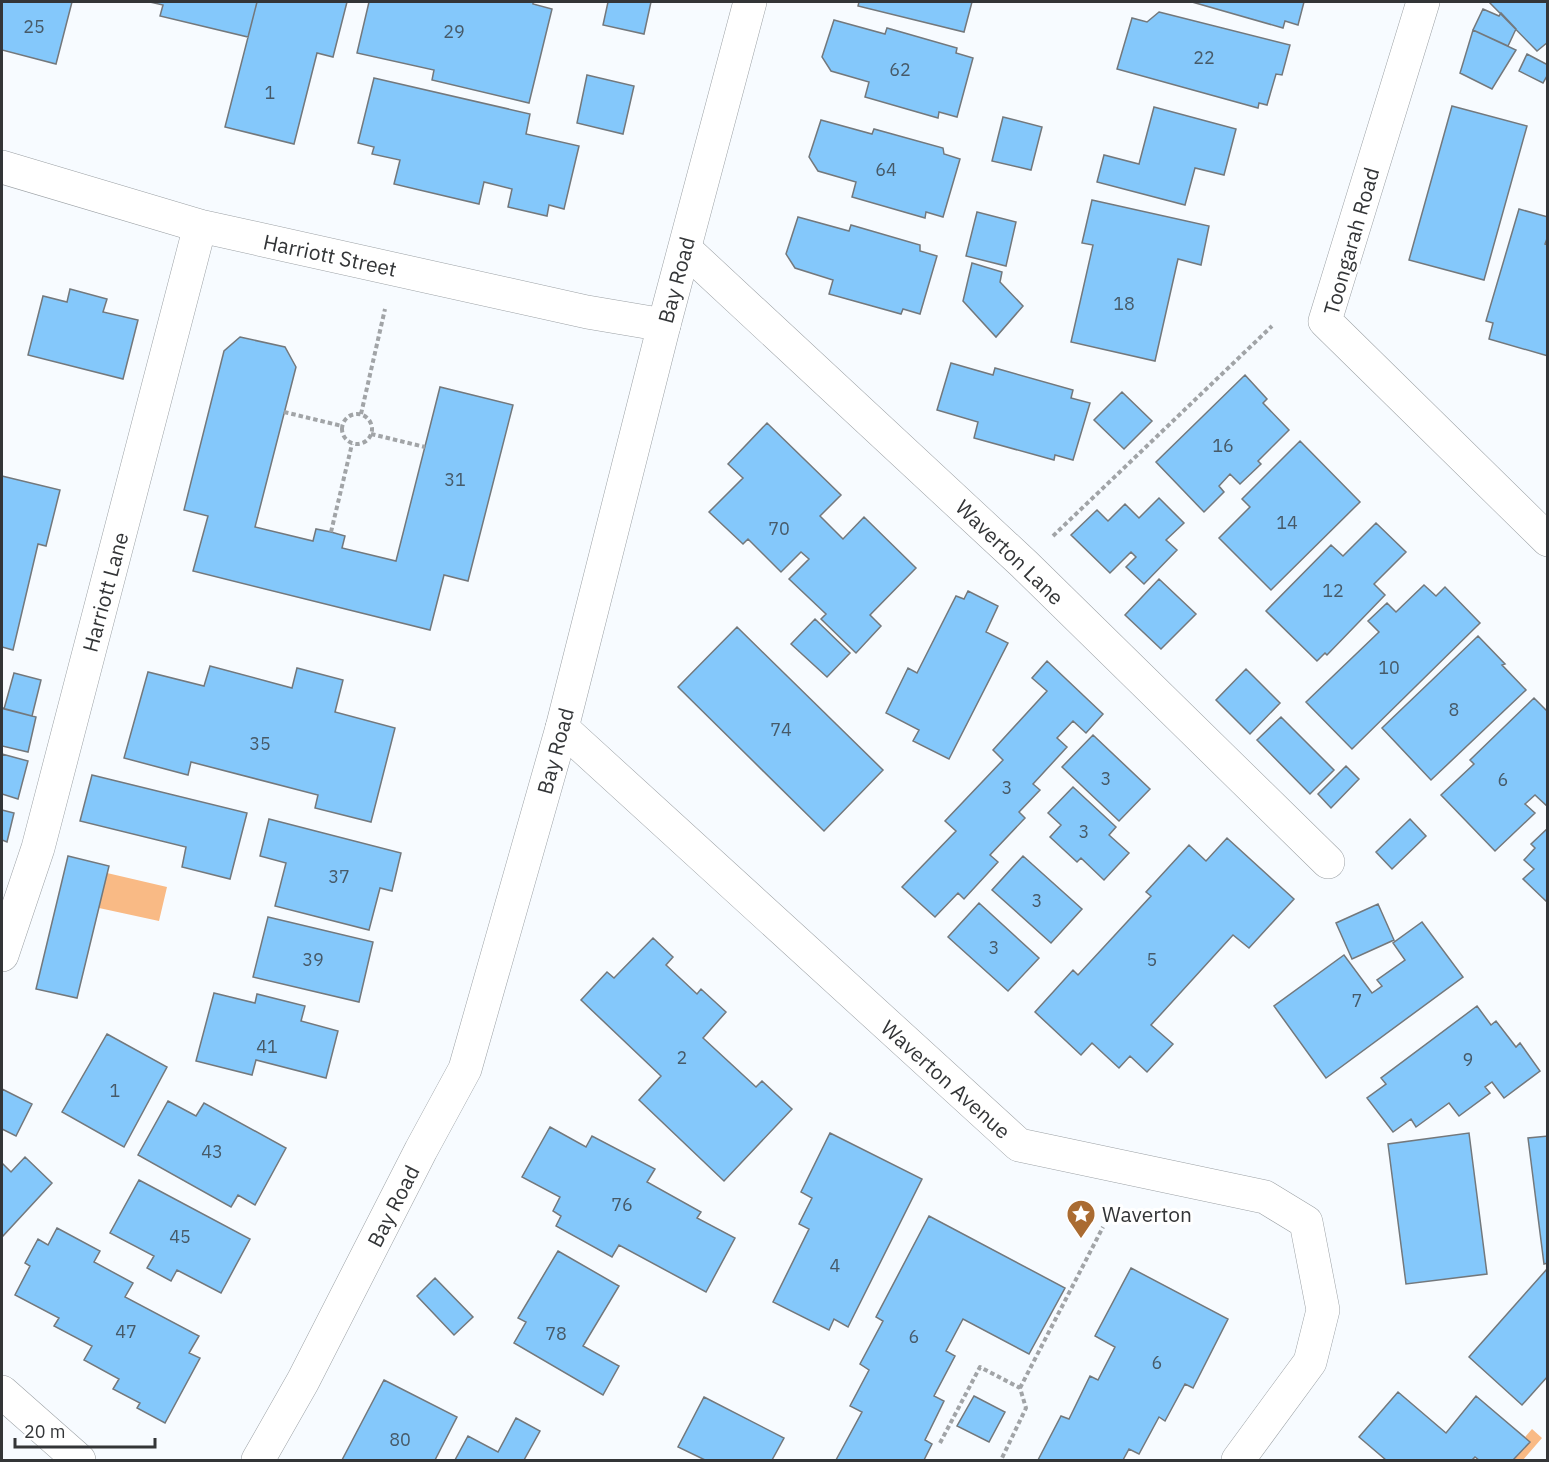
<svg xmlns="http://www.w3.org/2000/svg" width="1549" height="1462" font-family="'IBM Plex Sans',sans-serif">
<style>
.water{fill:#f9ba85}
.building{fill:#84c8fb;stroke:#73787c;stroke-width:1.5}
.lines{fill:none;stroke-linecap:round;stroke-linejoin:round}
.street-casing{stroke:#9ca1a5;stroke-width:34}
.secondary-casing{stroke:#9ca1a5;stroke-width:34}
.path{stroke:#a1a4a7;stroke-width:4;stroke-dasharray:4.5 3;stroke-linecap:butt}
.street{stroke:#fff;stroke-width:33}
.secondary{stroke:#fff;stroke-width:33}
.labels{text-anchor:middle;dominant-baseline:central;stroke-width:6;stroke-linejoin:round;paint-order:stroke}
.number-label{font-size:18px;fill:#475a68}
.street-label{font-size:21px;fill:#333537;stroke:#fff}
.poi-label{font-size:21px;fill:#333537;stroke:#fff;text-anchor:start}
</style>
<rect width="100%" height="100%" fill="#f7fbff"/>
<path class="water" d="M 107,873 L 167,887 L 159,921 L 99,908 Z
M 1532,1429 L 1542,1438 L 1523,1460 L 1505,1460 Z"/>
<path class="building" d="M 2,2 L 72,2 L 56,64 L 2,50 Z
M 150,2 L 257,2 L 248,37 L 160,16 L 163,5 Z
M 257,2 L 347,2 L 333,57 L 317,53 L 294,144 L 225,127 Z
M 369,2 L 533,2 L 533,4 L 552,9 L 529,103 L 432,80 L 434,70 L 357,53 Z
M 608,2 L 651,2 L 644,34 L 603,25 Z
M 859,2 L 972,2 L 964,32 L 858,6 Z
M 1192,2 L 1304,2 L 1298,25 L 1285,21 L 1283,28 Z
M 1489,2 L 1548,2 L 1548,42 L 1537,51 Z
M 1483,9 L 1499,16 L 1501,13 L 1516,29 L 1508,46 L 1473,30 Z
M 1159,12 L 1290,45 L 1282,75 L 1276,74 L 1267,105 L 1259,103 L 1258,108 L 1117,69 L 1132,18 L 1147,22 Z
M 834,20 L 885,34 L 887,28 L 957,48 L 956,53 L 973,58 L 957,117 L 939,112 L 938,118 L 865,97 L 869,82 L 831,71 L 822,57 Z
M 1473,30 L 1516,50 L 1492,89 L 1460,73 Z
M 1527,54 L 1548,65 L 1548,74 L 1543,83 L 1519,71 Z
M 587,75 L 634,86 L 623,134 L 577,123 Z
M 374,78 L 530,114 L 526,134 L 579,146 L 564,209 L 549,205 L 547,216 L 508,207 L 512,189 L 484,182 L 479,204 L 394,184 L 400,160 L 372,154 L 374,147 L 358,143 Z
M 1452,106 L 1527,126 L 1484,280 L 1409,260 Z
M 1154,107 L 1236,129 L 1224,175 L 1195,168 L 1185,205 L 1097,182 L 1104,155 L 1139,164 Z
M 1003,117 L 1042,127 L 1031,170 L 992,161 Z
M 821,120 L 872,134 L 874,129 L 943,148 L 944,154 L 960,159 L 943,217 L 926,212 L 925,218 L 852,197 L 856,182 L 818,171 L 809,157 Z
M 1092,200 L 1209,226 L 1201,265 L 1178,259 L 1155,361 L 1071,342 L 1093,245 L 1082,243 Z
M 1519,209 L 1548,217 L 1548,236 L 1545,244 L 1548,245 L 1548,356 L 1489,339 L 1493,323 L 1486,321 Z
M 977,212 L 1016,222 L 1006,266 L 966,256 Z
M 798,217 L 849,231 L 851,225 L 920,245 L 920,251 L 937,256 L 920,314 L 903,309 L 901,314 L 829,294 L 833,280 L 795,268 L 786,254 Z
M 972,263 L 1002,272 L 1000,282 L 1023,306 L 996,337 L 963,301 Z
M 70,289 L 107,299 L 103,312 L 138,320 L 123,379 L 28,355 L 43,296 L 67,302 Z
M 240,337 L 285,347 L 296,367 L 255,527 L 313,541 L 316,529 L 331,532 L 345,536 L 342,548 L 396,561 L 440,387 L 513,405 L 468,581 L 444,575 L 430,630 L 193,571 L 208,516 L 184,510 L 224,351 Z
M 951,363 L 993,375 L 995,368 L 1073,390 L 1071,398 L 1090,403 L 1073,460 L 1055,455 L 1054,460 L 974,438 L 978,422 L 937,410 Z
M 1245,375 L 1267,399 L 1263,403 L 1289,430 L 1258,461 L 1261,464 L 1240,484 L 1230,474 L 1219,486 L 1224,492 L 1204,512 L 1156,462 Z
M 1122,392 L 1152,421 L 1124,449 L 1094,420 Z
M 767,423 L 841,495 L 820,516 L 843,539 L 864,517 L 916,568 L 870,615 L 881,626 L 856,653 L 821,619 L 826,614 L 789,579 L 809,559 L 801,552 L 781,572 L 748,539 L 743,544 L 709,512 L 743,478 L 728,464 Z
M 1300,441 L 1360,502 L 1271,590 L 1219,538 L 1250,507 L 1242,499 Z
M 2,476 L 60,490 L 46,546 L 38,544 L 13,650 L 2,647 Z
M 1159,498 L 1184,523 L 1166,540 L 1177,550 L 1144,584 L 1126,567 L 1136,557 L 1131,552 L 1110,573 L 1071,535 L 1097,510 L 1108,521 L 1125,504 L 1139,518 Z
M 1376,523 L 1406,552 L 1374,584 L 1385,595 L 1327,655 L 1325,653 L 1317,661 L 1266,611 L 1331,545 L 1343,556 Z
M 1159,579 L 1196,614 L 1161,649 L 1125,615 Z
M 1424,585 L 1436,596 L 1445,587 L 1480,623 L 1352,749 L 1306,702 L 1379,632 L 1368,621 L 1387,603 L 1396,612 Z
M 968,591 L 998,606 L 986,632 L 1008,643 L 949,759 L 913,741 L 919,730 L 886,713 L 908,668 L 917,673 L 956,596 L 964,599 Z
M 815,619 L 850,653 L 827,677 L 791,644 Z
M 737,627 L 883,770 L 824,831 L 678,687 Z
M 1478,636 L 1505,664 L 1502,665 L 1526,690 L 1431,780 L 1382,728 Z
M 1047,661 L 1103,714 L 1086,733 L 1073,721 L 1057,738 L 1067,747 L 1033,784 L 1040,790 L 1019,812 L 1025,818 L 990,855 L 998,862 L 964,899 L 958,893 L 935,917 L 902,887 L 956,831 L 945,821 L 1003,760 L 993,750 L 1047,691 L 1032,678 Z
M 210,666 L 292,688 L 297,668 L 343,680 L 335,712 L 395,728 L 371,822 L 315,808 L 318,795 L 191,762 L 188,775 L 124,758 L 148,672 L 204,686 Z
M 1246,669 L 1280,703 L 1250,734 L 1216,700 Z
M 14,673 L 41,680 L 32,716 L 4,709 Z
M 1534,698 L 1548,712 L 1548,807 L 1535,795 L 1525,804 L 1535,813 L 1495,851 L 1441,795 L 1474,764 L 1470,760 Z
M 2,708 L 36,717 L 28,752 L 2,746 Z
M 1281,717 L 1334,770 L 1310,794 L 1257,740 Z
M 1093,735 L 1150,789 L 1119,821 L 1062,767 Z
M 2,754 L 28,761 L 18,799 L 2,794 Z
M 1346,766 L 1359,779 L 1331,808 L 1318,794 Z
M 92,775 L 247,813 L 230,879 L 182,867 L 186,847 L 80,821 Z
M 1073,787 L 1116,827 L 1109,835 L 1129,853 L 1104,880 L 1081,858 L 1077,862 L 1050,837 L 1061,825 L 1048,813 Z
M 2,810 L 14,813 L 7,842 L 2,840 Z
M 269,819 L 401,853 L 392,891 L 380,888 L 369,930 L 275,906 L 286,863 L 260,856 Z
M 1410,819 L 1426,836 L 1392,869 L 1376,852 Z
M 1548,828 L 1548,903 L 1523,879 L 1534,869 L 1524,860 L 1535,848 L 1531,844 Z
M 1227,838 L 1294,899 L 1249,948 L 1233,935 L 1151,1025 L 1173,1044 L 1147,1072 L 1130,1056 L 1119,1068 L 1092,1043 L 1081,1055 L 1035,1012 L 1073,970 L 1078,975 L 1151,896 L 1146,892 L 1189,845 L 1206,861 Z
M 68,856 L 109,866 L 77,998 L 36,989 Z
M 1023,856 L 1082,909 L 1051,943 L 992,890 Z
M 979,903 L 1039,958 L 1008,991 L 948,937 Z
M 1378,904 L 1394,940 L 1352,959 L 1336,923 Z
M 268,917 L 373,942 L 359,1002 L 253,977 Z
M 1422,922 L 1463,977 L 1326,1078 L 1274,1006 L 1344,955 L 1372,993 L 1382,986 L 1377,980 L 1405,960 L 1393,943 Z
M 653,938 L 673,957 L 666,965 L 697,994 L 701,989 L 726,1012 L 703,1038 L 756,1087 L 762,1081 L 792,1109 L 724,1181 L 639,1100 L 661,1076 L 581,1000 L 607,972 L 614,978 Z
M 214,993 L 255,1003 L 257,994 L 305,1006 L 301,1021 L 338,1031 L 326,1078 L 256,1060 L 252,1075 L 196,1061 Z
M 1477,1006 L 1491,1025 L 1496,1021 L 1516,1047 L 1520,1043 L 1540,1071 L 1504,1098 L 1492,1082 L 1485,1087 L 1490,1093 L 1459,1116 L 1449,1103 L 1416,1127 L 1411,1119 L 1393,1132 L 1367,1098 L 1386,1084 L 1381,1078 Z
M 107,1034 L 167,1067 L 124,1147 L 62,1112 Z
M 2,1089 L 32,1104 L 16,1136 L 2,1129 Z
M 168,1101 L 196,1116 L 204,1103 L 286,1148 L 255,1205 L 238,1195 L 231,1207 L 138,1155 Z
M 550,1127 L 586,1147 L 592,1136 L 655,1169 L 647,1182 L 701,1212 L 697,1218 L 735,1238 L 706,1292 L 619,1245 L 612,1257 L 556,1226 L 561,1216 L 553,1211 L 560,1197 L 522,1177 Z
M 830,1133 L 922,1179 L 848,1327 L 834,1319 L 829,1330 L 773,1302 L 809,1229 L 799,1224 L 812,1198 L 801,1192 Z
M 1469,1133 L 1487,1274 L 1406,1284 L 1388,1144 Z
M 1548,1136 L 1548,1263 L 1544,1264 L 1528,1138 Z
M 25,1157 L 52,1183 L 2,1237 L 2,1163 L 11,1172 Z
M 139,1180 L 250,1239 L 221,1293 L 177,1270 L 171,1281 L 147,1268 L 154,1256 L 110,1233 Z
M 929,1216 L 1065,1288 L 1029,1354 L 963,1319 L 946,1351 L 955,1356 L 934,1396 L 944,1401 L 925,1440 L 932,1444 L 924,1460 L 836,1460 L 862,1412 L 850,1406 L 869,1370 L 860,1364 L 883,1321 L 876,1317 Z
M 57,1228 L 100,1251 L 94,1262 L 133,1283 L 125,1297 L 199,1336 L 189,1353 L 200,1358 L 165,1423 L 137,1408 L 140,1403 L 113,1389 L 119,1379 L 84,1360 L 92,1346 L 54,1326 L 59,1318 L 15,1295 L 30,1266 L 25,1263 L 38,1239 L 48,1245 Z
M 558,1251 L 619,1286 L 583,1346 L 619,1366 L 603,1395 L 514,1343 L 526,1322 L 518,1318 Z
M 1131,1268 L 1228,1319 L 1193,1388 L 1185,1384 L 1165,1421 L 1159,1417 L 1139,1454 L 1129,1449 L 1123,1460 L 1038,1460 L 1061,1416 L 1069,1419 L 1090,1376 L 1098,1380 L 1115,1347 L 1095,1336 Z
M 1547,1269 L 1548,1376 L 1522,1405 L 1469,1357 Z
M 435,1278 L 473,1317 L 454,1335 L 417,1296 Z
M 384,1380 L 457,1417 L 435,1460 L 342,1460 Z
M 1398,1392 L 1446,1433 L 1476,1396 L 1530,1442 L 1513,1460 L 1479,1460 L 1475,1457 L 1472,1460 L 1386,1460 L 1359,1437 Z
M 974,1396 L 1005,1412 L 989,1442 L 957,1426 Z
M 704,1397 L 784,1438 L 772,1460 L 705,1460 L 678,1447 Z
M 516,1418 L 540,1431 L 524,1460 L 455,1460 L 468,1436 L 498,1452 Z"/>
<g class="lines">
<g class="street-casing">
<path id="street" d="M 1423,2 L 1325,321 L 1548,540
M 2,167 L 200,226 L 587,312 L 664,325
M 685,249 L 1024,564 L 1328,862
M 562,728 L 1019,1145 L 1265,1197 L 1306,1222 L 1323,1310 L 1310,1362 L 1238,1460
M 2,955 L 38,848 L 200,226
M 2,1392 L 79,1460"/>
</g>
<g class="secondary-casing">
<path id="secondary" d="M 258,1460 L 303,1381 L 421,1150 L 465,1069 L 562,728 L 664,325 L 750,2"/>
</g>
<path class="path" d="M 284,412 L 342,426
M342 429a15 15 0 1 1 30 0a15 15 0 1 1-30 0Z
M 361,414 L 385,309
M 371,434 L 425,447
M 331,532 L 352,444
M 1053,536 L 1272,326
M 1020,1388 L 1103,1227
M 940,1443 L 980,1367 L 1020,1388 L 1026,1408 L 1001,1460"/>
<use href="#street" class="street"/>
<use href="#secondary" class="secondary"/>
</g>
<defs>
<g id="sight-pin" transform="scale(1.5)"><path d="M0 17L-7.5 6A9.5 9.5 0 1 1 7.5 6Z" fill="#aa6b31" stroke="#fff"/><path d="M0-6L1.8-2.2L6-1.7L2.9 1.2L3.7 5.4L0 3.3L-3.7 5.4L-2.9 1.2L-6-1.7L-1.8-2.2Z" fill="#fff"/></g>
</defs>
<g fill-rule="evenodd">
<use href="#sight-pin" x="1081" y="1214"/>
</g>
<g class="labels">
<g class="number-label">
<text x="34" y="26">25</text>
<text x="454" y="31">29</text>
<text x="1204" y="57">22</text>
<text x="900" y="69">62</text>
<text x="270" y="92">1</text>
<text x="886" y="169">64</text>
<text x="1124" y="303">18</text>
<text x="1223" y="445">16</text>
<text x="455" y="479">31</text>
<text x="1287" y="522">14</text>
<text x="779" y="528">70</text>
<text x="1333" y="590">12</text>
<text x="1389" y="667">10</text>
<text x="1454" y="709">8</text>
<text x="781" y="729">74</text>
<text x="260" y="743">35</text>
<text x="1106" y="778">3</text>
<text x="1503" y="779">6</text>
<text x="1007" y="787">3</text>
<text x="1084" y="831">3</text>
<text x="339" y="876">37</text>
<text x="1037" y="900">3</text>
<text x="994" y="947">3</text>
<text x="313" y="959">39</text>
<text x="1152" y="959">5</text>
<text x="1357" y="1000">7</text>
<text x="267" y="1046">41</text>
<text x="682" y="1057">2</text>
<text x="1468" y="1059">9</text>
<text x="115" y="1090">1</text>
<text x="212" y="1151">43</text>
<text x="622" y="1204">76</text>
<text x="180" y="1236">45</text>
<text x="835" y="1265">4</text>
<text x="126" y="1331">47</text>
<text x="556" y="1333">78</text>
<text x="914" y="1336">6</text>
<text x="1157" y="1362">6</text>
<text x="400" y="1439">80</text>
</g>
<g class="street-label">
<text transform="translate(1351 241) rotate(-74)">Toongarah Road</text>
<text transform="translate(330 255) rotate(12)">Harriott Street</text>
<text transform="translate(676 280) rotate(-75)">Bay Road</text>
<text transform="translate(1010 552) rotate(44)">Waverton Lane</text>
<text transform="translate(105 592) rotate(-75)">Harriott Lane</text>
<text transform="translate(555 751) rotate(-75)">Bay Road</text>
<text transform="translate(946 1079) rotate(42)">Waverton Avenue</text>
<text transform="translate(393 1206) rotate(-63)">Bay Road</text>
</g>
<g class="poi-label">
<text x="1102" y="1214">Waverton</text>
</g>
</g>
<rect width="1549" height="1462" fill="none" stroke="#333537" stroke-width="6"/>
<path d="M15 1438v9h140v-9" fill="none" stroke="#333537" stroke-width="3"/>
<text x="24" y="1438" font-size="18" fill="#333537" stroke="#ffffff" stroke-width="4.5" paint-order="stroke">20 m</text>
</svg>
